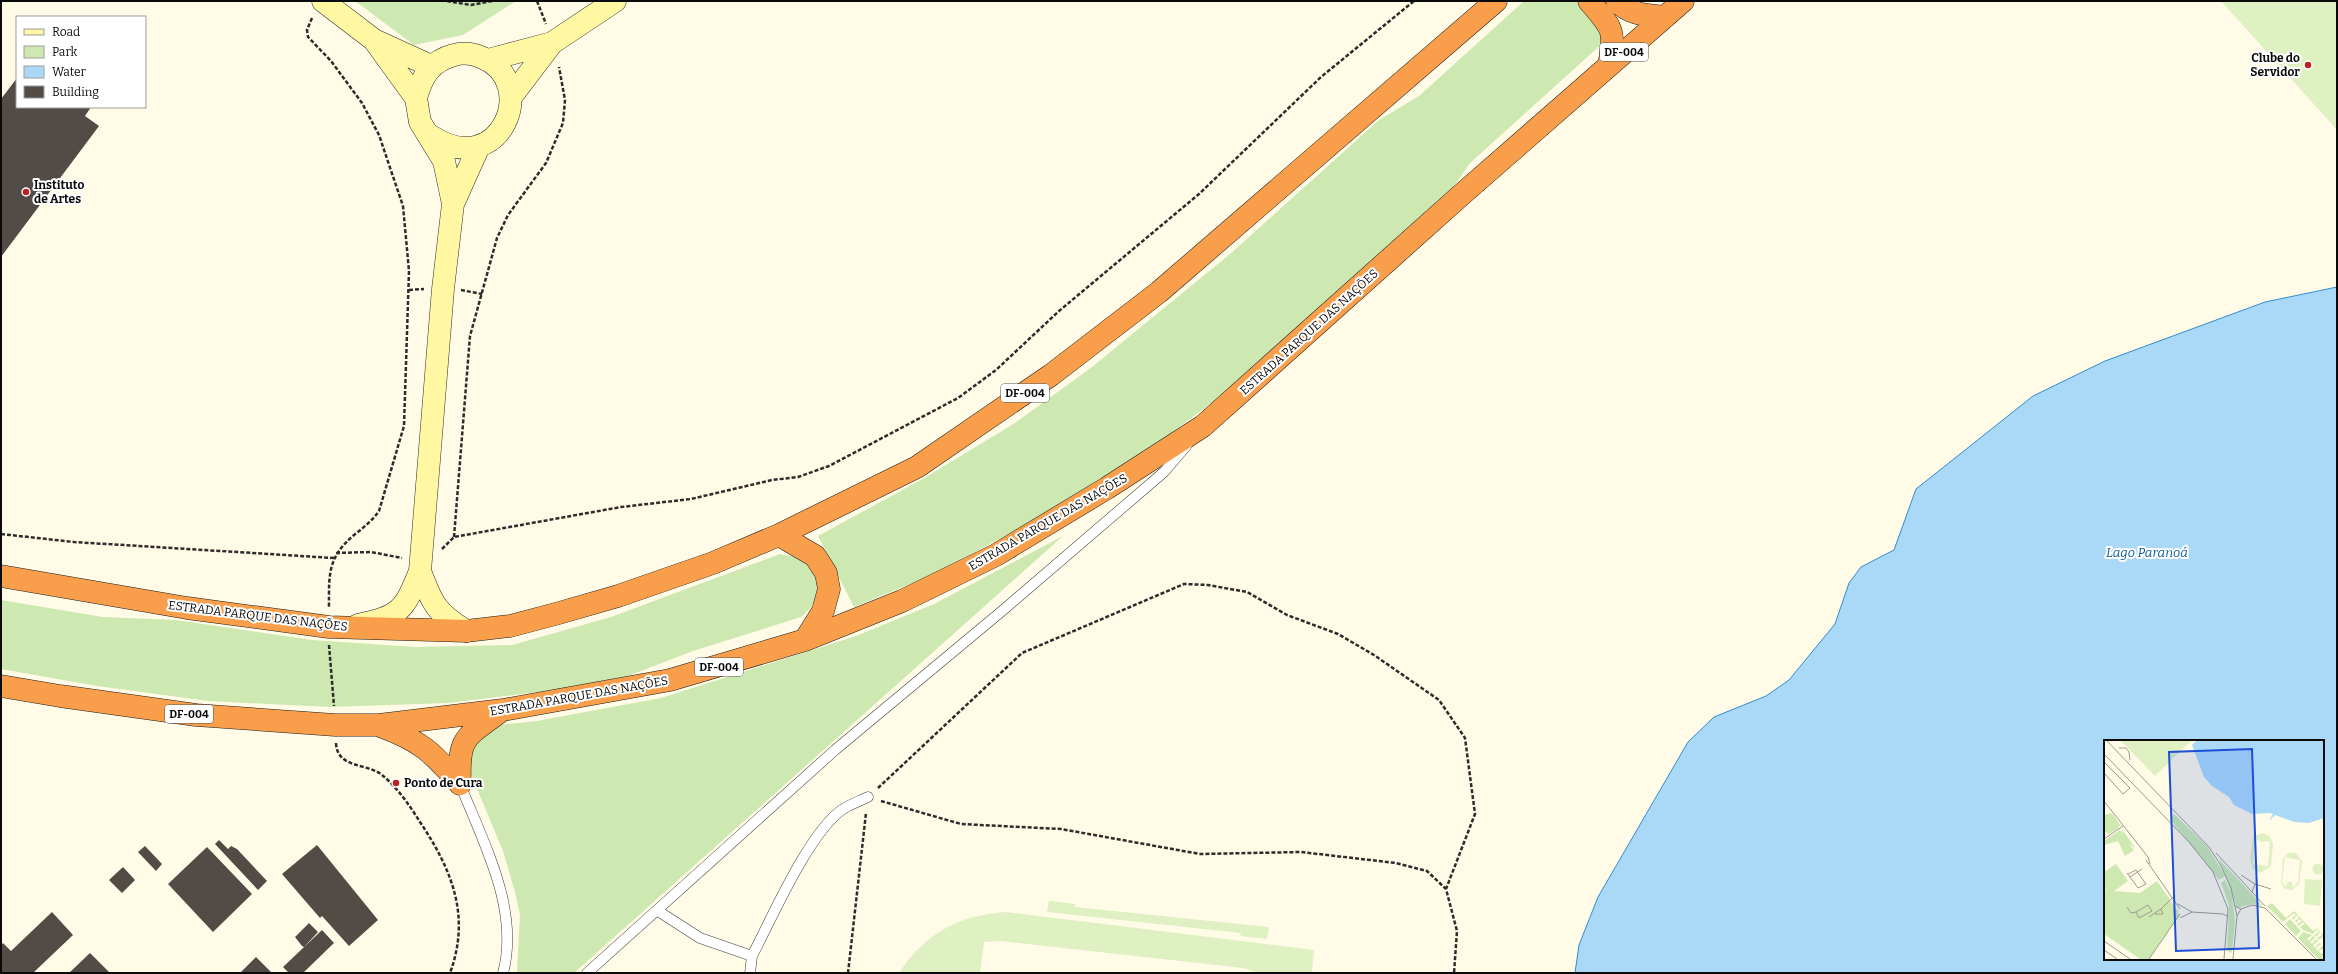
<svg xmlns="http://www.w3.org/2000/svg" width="2338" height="974" font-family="Bitter,serif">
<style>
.green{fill:#cde9b1}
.pitch{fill:#dff0c3}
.water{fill:#aad9f8;stroke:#308cd0;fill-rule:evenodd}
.building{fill:#534b46}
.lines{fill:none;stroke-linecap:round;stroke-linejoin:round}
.lane-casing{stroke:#3d3d3d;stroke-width:11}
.secondary-casing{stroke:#2c2c2c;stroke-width:23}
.highway-casing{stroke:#1b1b1b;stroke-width:23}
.path{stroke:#2c2c2c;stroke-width:2.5;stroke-dasharray:4 2;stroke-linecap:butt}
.lane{stroke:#fff;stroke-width:10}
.secondary{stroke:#fff7a2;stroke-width:22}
.highway{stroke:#f99f4b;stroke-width:22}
.poi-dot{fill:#bc2023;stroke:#fff;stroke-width:1.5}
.labels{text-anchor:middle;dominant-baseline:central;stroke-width:4;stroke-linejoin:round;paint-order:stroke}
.shield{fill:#fff;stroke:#545454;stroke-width:1}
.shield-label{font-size:11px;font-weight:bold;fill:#0a0a0a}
.poi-label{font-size:12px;font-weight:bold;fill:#0a0a0a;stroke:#fff;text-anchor:start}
.street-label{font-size:12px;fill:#0a0a0a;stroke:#fff}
.water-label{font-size:13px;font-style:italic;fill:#125d9d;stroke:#fff}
.inset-road{fill:none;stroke:#9d9b8f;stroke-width:1}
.view{fill:#1d4ed8;fill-opacity:0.15;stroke:#1d4ed8;stroke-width:2}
.inset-edge{fill:none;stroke:#0a0a0a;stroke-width:2}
</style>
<rect width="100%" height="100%" fill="#fffbe7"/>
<path class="green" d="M 355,1 L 516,1 L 463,35 L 414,45 Z
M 1524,1 L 1584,1 L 1605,41 L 1470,163 L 1450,192 L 1214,401 L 1136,459 L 1047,514 L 927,577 L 854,607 L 818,536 L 926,477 L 1015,423 L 1092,367 L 1230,254 L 1379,120 L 1419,96 Z
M 1063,536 L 574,973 L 517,973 L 520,915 L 515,892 L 503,851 L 470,772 L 470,755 L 480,736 L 498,725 L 537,721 L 661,698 L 856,636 L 934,604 Z
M 780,554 C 788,556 800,556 807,562 C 826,578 819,604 801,617 L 693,651 L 628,676 L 562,689 L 448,703 L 329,707 L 208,701 L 97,686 L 1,669 L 1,600 L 103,617 L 176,620 L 312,640 L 415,647 L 512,645 L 611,617 Z"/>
<path class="pitch" d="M 2221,1 L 2337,1 L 2337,130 Z
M 1049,901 L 1075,904 L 1075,907 L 1269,927 L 1267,939 L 1240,936 L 1241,933 L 1047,912 Z
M 1006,912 L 1314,950 L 1312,973 L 1259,973 L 1243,968 L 1000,941 L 984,942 L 980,973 L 899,973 C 924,934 959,915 1006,912 Z"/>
<path class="water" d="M 2337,287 L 2337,973 L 1575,973 L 1579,945 L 1598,897 L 1688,742 L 1714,717 L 1766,696 L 1789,680 L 1835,624 L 1849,583 L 1861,567 L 1894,550 L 1916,489 L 2033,396 L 2105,361 L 2265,302 ZM 2105,741 L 2323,741 L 2323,959 L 2105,959 Z"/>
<path class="building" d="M 17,78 L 17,107 L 91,107 L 85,116 L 99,126 L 1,257 L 1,99 Z
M 219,840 L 228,849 L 231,846 L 237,849 L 267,881 L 258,890 L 215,844 Z
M 317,845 L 378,920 L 349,946 L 322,916 L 320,918 L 282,874 Z
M 145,846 L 162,864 L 156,871 L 138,852 Z
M 207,847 L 252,894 L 213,932 L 168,884 Z
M 123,867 L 135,880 L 122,893 L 109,880 Z
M 52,912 L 73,935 L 33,973 L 1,973 L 1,945 L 3,943 L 11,951 Z
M 309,923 L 318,932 L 304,947 L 302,946 L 295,937 Z
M 322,930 L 334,943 L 303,973 L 289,973 L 283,967 Z
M 90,953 L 110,973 L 69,973 Z
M 256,957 L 272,973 L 240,973 Z"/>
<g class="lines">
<g class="lane-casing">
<path id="lane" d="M 460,784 C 483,842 520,909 503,973
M 658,911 L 700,938 L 752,956 C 772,918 809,832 843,809 C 851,804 860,801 868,797
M 587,973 L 835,750 L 1002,611 L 1164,472 L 1187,445
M 750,973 L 752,956"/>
</g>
<g class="secondary-casing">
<path id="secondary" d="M 323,1 L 374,40 L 431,66
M 488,60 L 552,43 L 615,1
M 511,97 L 552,43
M 416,98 C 422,76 431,61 454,55 C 464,52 474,54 483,58 C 540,82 501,182 431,136
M 453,204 L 479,146
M 420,571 C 432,603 436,613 466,631
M 358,625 C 400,616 404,611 420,571 L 443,289 L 453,204 L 444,161 L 420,122 L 416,98 L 374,40"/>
</g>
<g class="highway-casing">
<path id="highway" d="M 1589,1 C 1612,28 1616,29 1609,65
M 1617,1 C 1629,15 1648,15 1665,17
M 779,535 L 815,556 L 826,573 L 829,589 L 823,611 L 805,640
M 1,576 L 187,608 L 329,627 L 466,631 L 510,626 L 559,613 L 618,596 L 713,563 L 779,535 L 917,467 L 1051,375 L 1159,292 L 1496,1
M 1,686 L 60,696 L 196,715 L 335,725 L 379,725 L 503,710 L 670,680 L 805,640 L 902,601 L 996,555 L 1107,488 L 1203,426 L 1460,196 L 1683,1
M 380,726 C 421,741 432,752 460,784
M 460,784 C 458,736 465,738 501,711"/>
</g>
<path class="path" d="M 447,1 L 471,5 L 492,1
M 537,1 L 546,24
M 312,18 L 307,30 L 308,37 L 331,61 L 362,103 L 379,135 L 403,206 L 409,271 L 404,426 L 379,511 C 372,521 363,528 354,535 C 327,558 329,575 329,608
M 409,290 L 424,289
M 461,290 L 482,294
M 1,534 L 74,542 L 334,558
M 454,537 L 470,336 L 497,238 L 508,215 L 546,163 L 563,123 L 565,100 L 559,67
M 442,549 L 454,537 L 621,507 L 691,499 L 772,480 L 798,477 L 829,466 L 958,398 L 996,370 L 1059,311 L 1199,194 L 1321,77 L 1414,1
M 336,553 L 371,552 L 402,558
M 329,645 L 334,706
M 336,743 C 337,769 368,763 382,775 C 397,787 410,806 420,822 C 452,870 471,916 450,973
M 878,788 L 1022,653 L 1184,584 L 1208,585 L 1247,592 L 1287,615 L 1338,634 L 1374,655 L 1439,700 L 1465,738 L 1475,814 L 1446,889
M 881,801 L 961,824 L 1061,829 L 1200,854 L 1301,852 L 1396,863 L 1427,871 L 1446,889 L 1457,931 L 1454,973
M 848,973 L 866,813"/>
<use href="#lane" class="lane"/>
<use href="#secondary" class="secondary"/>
<use href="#highway" class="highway"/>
</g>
<g class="poi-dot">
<circle cx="2308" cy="65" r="4"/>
<circle cx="26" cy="192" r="4"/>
<circle cx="396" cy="783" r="4"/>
</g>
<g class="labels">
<g class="shield">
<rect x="1600" y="43" width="48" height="18" rx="3"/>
<rect x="1001" y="384" width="48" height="18" rx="3"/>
<rect x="695" y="658" width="48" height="18" rx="3"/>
<rect x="165" y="705" width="48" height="18" rx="3"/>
</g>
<g class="shield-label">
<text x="1624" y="52">DF-004</text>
<text x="1025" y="393">DF-004</text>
<text x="719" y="667">DF-004</text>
<text x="189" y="714">DF-004</text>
</g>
<g class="poi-label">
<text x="2300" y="58" text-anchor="end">Clube do<tspan x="2300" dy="14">Servidor</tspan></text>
<text x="34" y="185">Instituto<tspan x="34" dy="14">de Artes</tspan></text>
<text x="404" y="783">Ponto de Cura</text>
</g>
<g class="street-label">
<text transform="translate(1309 332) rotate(-42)">ESTRADA PARQUE DAS NAÇÕES</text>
<text transform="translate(1048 522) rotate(-30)">ESTRADA PARQUE DAS NAÇÕES</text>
<text transform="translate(258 616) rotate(7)">ESTRADA PARQUE DAS NAÇÕES</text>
<text transform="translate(579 696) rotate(-10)">ESTRADA PARQUE DAS NAÇÕES</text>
</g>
<g class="water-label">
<text x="2147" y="552">Lago Paranoá</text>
</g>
</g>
<g transform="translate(2104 740)">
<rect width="220" height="220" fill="#fffbe7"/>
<path d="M 8,73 L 17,86 L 14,86 L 15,88 L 5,94 L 2,92 L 0,93 L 0,75 ZM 70,74 L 103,106 L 121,136 L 115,140 L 66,79 ZM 18,89 L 32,109 L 24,103 L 30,110 L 21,116 L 14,101 L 0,105 L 0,101 L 16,90 L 19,94 ZM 115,119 L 159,166 L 148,164 L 133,168 ZM 12,124 L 24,141 L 10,151 L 36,153 L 53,141 L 74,171 L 75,176 L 45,219 L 36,219 L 0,194 L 0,149 L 3,150 L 0,147 L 0,132 ZM 121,140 L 128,155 L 131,181 L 128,212 L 126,213 L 123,210 L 125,165 L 117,143 ZM 168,163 L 182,178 L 190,171 L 209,191 L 213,188 L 220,196 L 215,200 L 213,198 L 218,195 L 216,192 L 212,197 L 210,195 L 215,192 L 213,189 L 209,194 L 199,190 L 196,187 L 201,184 L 199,182 L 195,186 L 193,184 L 198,181 L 196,179 L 192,183 L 191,181 L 195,178 L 193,175 L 189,180 L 188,178 L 192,175 L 190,173 L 179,182 L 163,166 ZM 186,179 L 197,191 L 192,196 L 181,184 ZM 199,192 L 208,195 L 203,199 L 205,201 L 209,196 L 211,198 L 206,202 L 208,204 L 212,199 L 214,201 L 209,205 L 211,208 L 215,203 L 217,204 L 212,208 L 214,211 L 218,206 L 220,208 L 215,211 L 217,214 L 220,212 L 218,219 L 214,219 L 194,198 Z" fill="#cde9b1"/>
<path d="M 17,1 L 87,1 L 51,36 ZM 159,93 L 166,97 L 169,104 L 167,126 L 156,133 L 149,129 L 146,119 L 149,96 ZM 152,99 L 158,102 L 166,101 L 164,126 L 149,124 ZM 184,113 L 192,113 L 198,121 L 195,144 L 188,150 L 181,149 L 177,142 L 179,119 ZM 181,117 L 196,120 L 194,142 L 189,148 L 188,142 L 184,142 L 182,147 L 178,142 ZM208.5 129a5.5 5.5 0 1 1 11 0a5.5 5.5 0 1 1-11 0ZM 201,139 L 218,140 L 216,166 L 200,164 Z" fill="#dff0c3" fill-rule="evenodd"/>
<path d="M 92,1 L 220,1 L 220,78 L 205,83 L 190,82 L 171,75 L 165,81 L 169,74 L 166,73 L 148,74 L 130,65 L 125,57 L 108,46 L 100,37 L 88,5 Z" fill="#aad9f8"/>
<path class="inset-road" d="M 3,1 L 105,107 L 116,124 L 127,148 L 133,176 L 129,219M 15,8 L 22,8 L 25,12 L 26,20M 0,14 L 85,102 L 109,132 L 124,169 L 120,219M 0,22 L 26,48 L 19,54 L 0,33M 0,61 L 44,117 L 46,124M 0,99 L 19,86M 112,113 L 161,166M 42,120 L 76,169M 23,133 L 34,148 L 42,144 L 32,130 L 24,134M 137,135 L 151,144 L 148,152M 26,137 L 38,129M 151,144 L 167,149M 74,164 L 88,172 L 119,174 L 123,176M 44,165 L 48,171 L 35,178 L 32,172 ZM 131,166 L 137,169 L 133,176M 23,167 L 27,173 L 32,172M 137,169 L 148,165 L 161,168 L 212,219M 51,174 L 59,174 L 57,169M 45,177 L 57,169 L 69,157M 76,178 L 88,172M 0,201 L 26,219M 0,210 L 13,219M 45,219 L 76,174"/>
<path class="view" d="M 148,9 L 155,208 L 72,211 L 65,12 Z"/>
<rect width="220" height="220" class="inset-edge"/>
</g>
<rect width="2338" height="974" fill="none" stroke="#0a0a0a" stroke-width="4"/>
<rect x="16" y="16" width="130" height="92" fill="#ffffff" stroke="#9d9d9d"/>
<rect x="24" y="29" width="20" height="6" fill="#fff7a2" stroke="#9d9d9d"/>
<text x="52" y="36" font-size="12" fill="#0a0a0a">Road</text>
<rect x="24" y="46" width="20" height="12" fill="#cde9b1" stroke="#9d9d9d"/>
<text x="52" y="56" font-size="12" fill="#0a0a0a">Park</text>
<rect x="24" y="66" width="20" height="12" fill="#aad9f8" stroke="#9d9d9d"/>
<text x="52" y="76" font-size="12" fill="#0a0a0a">Water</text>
<rect x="24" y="86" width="20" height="12" fill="#534b46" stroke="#9d9d9d"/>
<text x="52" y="96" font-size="12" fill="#0a0a0a">Building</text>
</svg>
